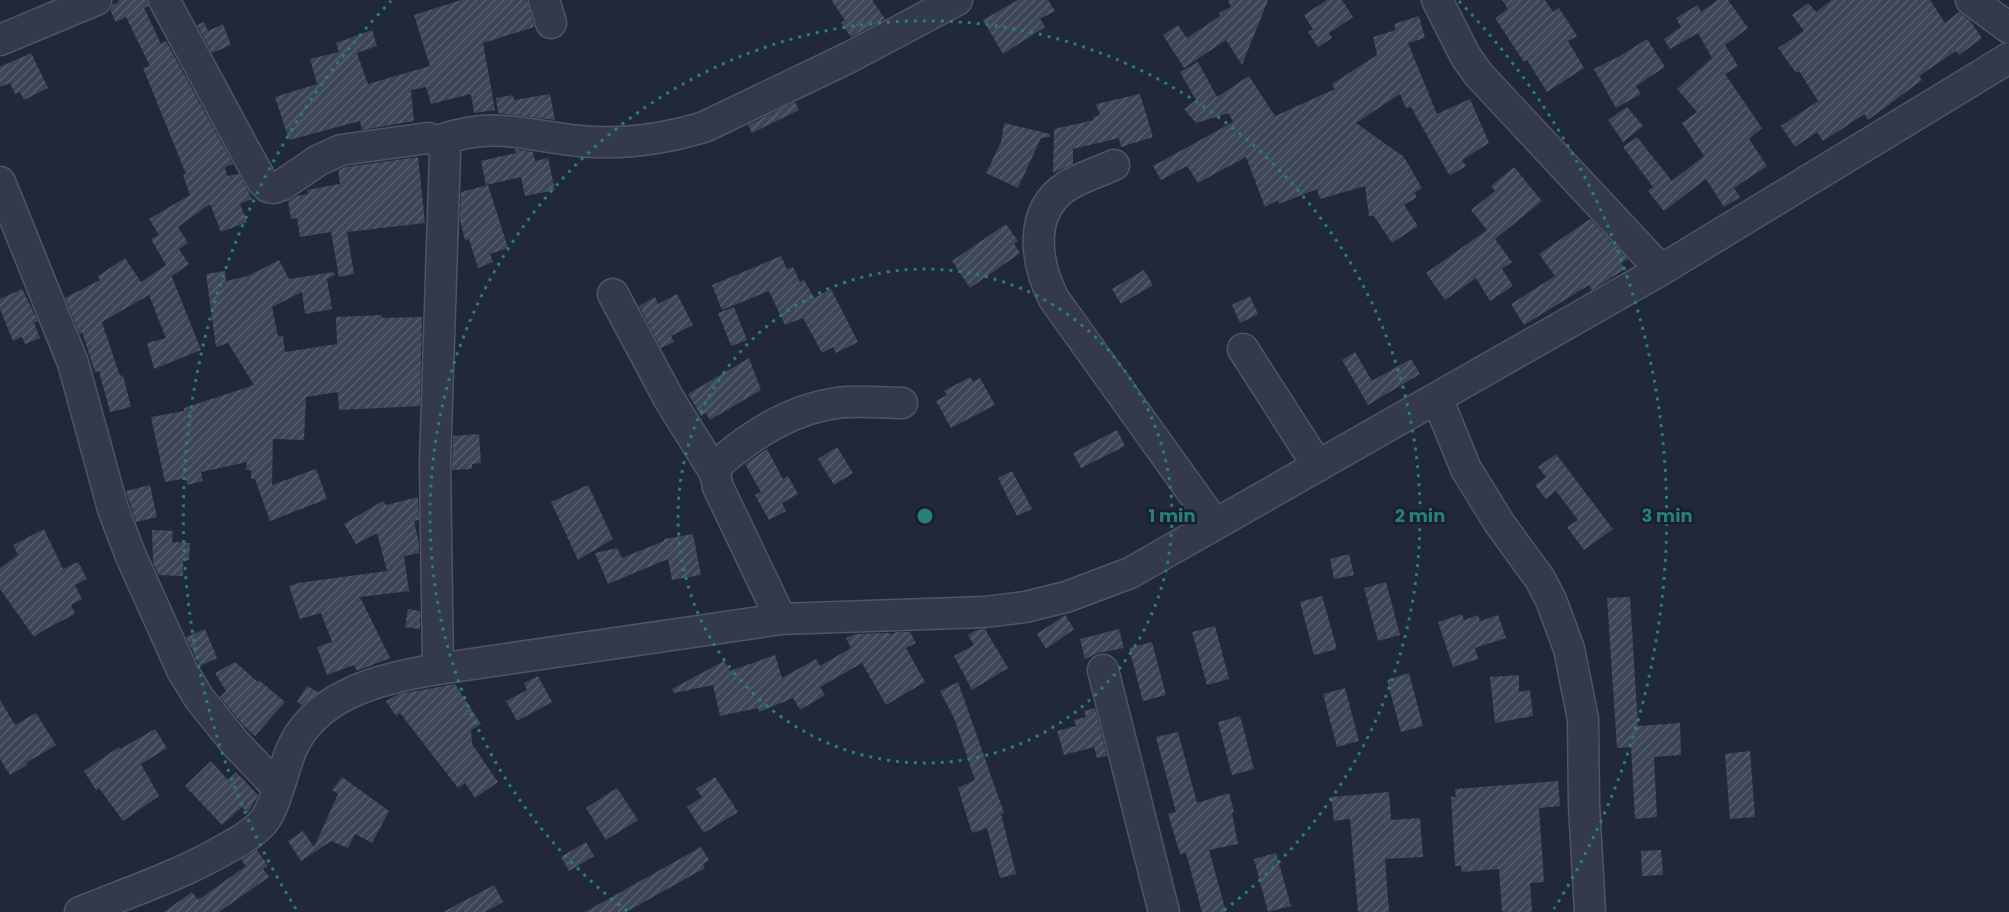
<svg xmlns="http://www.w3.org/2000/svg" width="2009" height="912" font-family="Poppins,sans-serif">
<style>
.building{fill:url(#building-hatch)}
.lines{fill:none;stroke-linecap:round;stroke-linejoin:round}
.minor-casing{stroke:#4f5563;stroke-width:33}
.minor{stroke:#343a49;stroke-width:30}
.ring{fill:none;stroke:#277f7b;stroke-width:3;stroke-dasharray:3 6}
.centre{fill:#277f7b;stroke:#1a1f2d;stroke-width:3}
.ring-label{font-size:18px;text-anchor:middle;font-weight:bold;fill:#277f7b;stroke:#1a1f2d;stroke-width:5;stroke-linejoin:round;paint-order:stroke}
</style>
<defs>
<pattern id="building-hatch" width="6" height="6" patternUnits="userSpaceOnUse" patternTransform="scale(1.5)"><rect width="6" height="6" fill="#3d4558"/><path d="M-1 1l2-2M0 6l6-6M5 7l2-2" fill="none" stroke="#565e6e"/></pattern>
</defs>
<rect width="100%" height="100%" fill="#212838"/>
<path class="building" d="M 118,0 L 147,0 L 148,6 L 144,8 L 161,44 L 166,41 L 233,164 L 225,167 L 227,176 L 239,174 L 252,199 L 240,204 L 247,222 L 221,232 L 210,204 L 178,227 L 188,243 L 179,249 L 189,264 L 172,276 L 170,272 L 201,350 L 154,369 L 147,343 L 166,338 L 149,295 L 102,322 L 120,376 L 123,375 L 131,407 L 110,412 L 99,371 L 95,372 L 82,332 L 80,334 L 65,298 L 100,280 L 98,276 L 125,258 L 141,282 L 166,265 L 151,239 L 159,235 L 149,219 L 190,195 L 183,175 L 186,174 L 143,68 L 150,66 L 126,17 L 116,22 L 110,10 L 112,5 L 119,2 Z
M 461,0 L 527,0 L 534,27 L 483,43 L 495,110 L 474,113 L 471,94 L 431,104 L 426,87 L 411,90 L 414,121 L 362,130 L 360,121 L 289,140 L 275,97 L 317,84 L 310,59 L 339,52 L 336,43 L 372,30 L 377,46 L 357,53 L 368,84 L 430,66 L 414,15 Z
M 831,0 L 872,0 L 885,19 L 851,37 L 841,23 L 845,20 Z
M 1018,0 L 1048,0 L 1055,11 L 1040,19 L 1045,27 L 1003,54 L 983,20 Z
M 1228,0 L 1268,0 L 1242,65 L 1226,40 L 1184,68 L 1163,35 L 1178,25 L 1187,38 L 1220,16 L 1219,13 L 1231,7 Z
M 1327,0 L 1342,0 L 1353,17 L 1329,33 L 1332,38 L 1318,47 L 1308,32 L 1313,29 L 1304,15 Z
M 1502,0 L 1545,0 L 1553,12 L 1559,8 L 1577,36 L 1568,41 L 1584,68 L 1547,92 L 1527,60 L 1524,62 L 1495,18 L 1508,9 Z
M 1718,0 L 1728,0 L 1748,28 L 1725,45 L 1738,66 L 1725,74 L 1762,128 L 1749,139 L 1767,166 L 1734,188 L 1740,197 L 1724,207 L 1706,179 L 1664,211 L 1648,191 L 1653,187 L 1623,147 L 1637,137 L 1672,181 L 1704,156 L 1682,123 L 1697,112 L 1677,89 L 1712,58 L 1698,33 L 1670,49 L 1664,39 L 1681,27 L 1676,18 L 1698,5 L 1701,12 Z
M 1832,0 L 1930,0 L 1945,23 L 1959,12 L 1970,21 L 1982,38 L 1959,55 L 1956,51 L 1919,76 L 1922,80 L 1868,120 L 1865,114 L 1823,141 L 1817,132 L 1795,147 L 1781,126 L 1818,101 L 1799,71 L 1796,73 L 1778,48 L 1804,31 L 1792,15 L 1808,3 L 1816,12 Z
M 1419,16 L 1425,38 L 1408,43 L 1437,114 L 1470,99 L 1489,143 L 1462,160 L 1466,166 L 1451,175 L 1448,173 L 1411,107 L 1406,108 L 1400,94 L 1356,123 L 1404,157 L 1422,188 L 1414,193 L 1417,197 L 1404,205 L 1418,226 L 1392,243 L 1374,216 L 1369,216 L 1365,186 L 1320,199 L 1317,189 L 1279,204 L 1278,200 L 1265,207 L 1246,157 L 1198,183 L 1187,166 L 1161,180 L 1153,166 L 1233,122 L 1229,113 L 1196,123 L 1184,109 L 1196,100 L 1180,72 L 1198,62 L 1217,97 L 1249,76 L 1275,116 L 1335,89 L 1332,84 L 1377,55 L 1373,37 L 1396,30 L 1394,24 Z
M 204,22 L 208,31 L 223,24 L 231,45 L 212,53 L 197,25 Z
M 1647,39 L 1665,67 L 1636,86 L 1641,94 L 1616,108 L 1594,69 L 1620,56 Z
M 31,53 L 48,88 L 24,100 L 20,92 L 15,94 L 10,83 L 0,87 L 0,67 Z
M 550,94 L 555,120 L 498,113 L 496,98 L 513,95 L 514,100 Z
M 1140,94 L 1153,137 L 1121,147 L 1119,138 L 1073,149 L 1073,164 L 1053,173 L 1054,129 L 1094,120 L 1093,117 L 1100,115 L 1096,104 Z
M 795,102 L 799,110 L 752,133 L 748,125 Z
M 1627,107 L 1643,126 L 1623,142 L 1608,120 Z
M 1004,123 L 1050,134 L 1050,137 L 1041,138 L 1018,188 L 986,173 L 1001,142 Z
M 515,149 L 533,152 L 535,161 L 548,158 L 555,190 L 525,196 L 521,177 L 486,185 L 481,161 L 516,153 Z
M 418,157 L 425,223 L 347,232 L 354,274 L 339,277 L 331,232 L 300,237 L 297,218 L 291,219 L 288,201 L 297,196 L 308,194 L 307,190 L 340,184 L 338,170 L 346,167 Z
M 1514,167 L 1542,201 L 1495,239 L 1512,262 L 1502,269 L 1513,286 L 1490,301 L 1476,278 L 1445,300 L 1426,273 L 1487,230 L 1471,210 L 1495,191 L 1491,186 Z
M 488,185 L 508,248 L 490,254 L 493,262 L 478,268 L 469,239 L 465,240 L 460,220 L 461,192 Z
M 1590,219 L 1628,259 L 1621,263 L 1625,269 L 1592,290 L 1589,285 L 1524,325 L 1511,304 L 1555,276 L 1539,254 Z
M 1006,224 L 1018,241 L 1014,244 L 1020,253 L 970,288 L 952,261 Z
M 781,256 L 787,269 L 793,267 L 800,282 L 804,280 L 814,298 L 831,289 L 858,342 L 836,353 L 833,347 L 822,353 L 803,318 L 785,325 L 769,291 L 722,310 L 712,285 Z
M 279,260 L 289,279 L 334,272 L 335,275 L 327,279 L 332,309 L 305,314 L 302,292 L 272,307 L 278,336 L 283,336 L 285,352 L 337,344 L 336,317 L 382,315 L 382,318 L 422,317 L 420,406 L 339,410 L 338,392 L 306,397 L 304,440 L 273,439 L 272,485 L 316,469 L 327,499 L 270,521 L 255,479 L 251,479 L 251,470 L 246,470 L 247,462 L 201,472 L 203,481 L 187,485 L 186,478 L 165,482 L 151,417 L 184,411 L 184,408 L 254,385 L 228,343 L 216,347 L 206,274 L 225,271 L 226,281 L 248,276 Z
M 1144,270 L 1153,285 L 1121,304 L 1112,289 Z
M 22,289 L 38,321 L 34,323 L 40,338 L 25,344 L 22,337 L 13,341 L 0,309 L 0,299 Z
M 677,294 L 693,325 L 671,336 L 674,342 L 661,348 L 639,306 L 655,297 L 658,304 Z
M 1250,296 L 1258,314 L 1240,323 L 1232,305 Z
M 734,307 L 747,340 L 731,346 L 718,313 Z
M 1355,352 L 1372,381 L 1411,359 L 1420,374 L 1368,405 L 1342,360 Z
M 749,358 L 761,390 L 710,420 L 706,413 L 701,416 L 688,394 Z
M 970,377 L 973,382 L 980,378 L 995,405 L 951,428 L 936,401 L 947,395 L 944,391 Z
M 1117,430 L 1125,446 L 1081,468 L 1073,453 Z
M 479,434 L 481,463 L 472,464 L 472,469 L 452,470 L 453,436 Z
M 837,447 L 853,473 L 834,485 L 818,459 Z
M 767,449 L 783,479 L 788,476 L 798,494 L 782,503 L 786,511 L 769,520 L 755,495 L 761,492 L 745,464 Z
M 1556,454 L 1613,529 L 1584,550 L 1567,527 L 1578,520 L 1556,491 L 1546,499 L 1535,485 L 1546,477 L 1538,467 Z
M 1012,471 L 1032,509 L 1017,516 L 998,478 Z
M 150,485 L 157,517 L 136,522 L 126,491 Z
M 588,485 L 613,539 L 578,560 L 551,502 Z
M 418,497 L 419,520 L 414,521 L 419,543 L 419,553 L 404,556 L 409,591 L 360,597 L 390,658 L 357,671 L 354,665 L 327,675 L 317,647 L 332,642 L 321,613 L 300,619 L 289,586 L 298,583 L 387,571 L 377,533 L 356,544 L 344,524 L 383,501 L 386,505 Z
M 44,529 L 63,569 L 78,562 L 87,579 L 75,585 L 82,599 L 71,605 L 75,614 L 46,629 L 34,637 L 0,589 L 0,568 L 18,555 L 13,545 Z
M 152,530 L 173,531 L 172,542 L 190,543 L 189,560 L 183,560 L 183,576 L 159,575 L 153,563 Z
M 693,534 L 701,575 L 672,580 L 668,559 L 608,584 L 595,553 L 617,548 L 622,558 L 664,541 L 664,539 Z
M 1349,554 L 1354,575 L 1334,579 L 1330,559 Z
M 1386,582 L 1400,635 L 1378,641 L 1364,588 Z
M 1322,596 L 1337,649 L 1314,655 L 1300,602 Z
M 1630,597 L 1638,726 L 1680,723 L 1681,755 L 1654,757 L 1657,817 L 1635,819 L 1631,747 L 1617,748 L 1607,598 Z
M 408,609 L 420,611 L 420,629 L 405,627 Z
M 1462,614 L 1464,620 L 1478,615 L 1480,621 L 1498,615 L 1506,638 L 1475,648 L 1478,659 L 1453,667 L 1438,622 Z
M 1065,615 L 1074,629 L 1046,649 L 1037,634 Z
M 1215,626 L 1229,679 L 1207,685 L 1192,632 Z
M 205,629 L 217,658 L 200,666 L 186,637 Z
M 985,629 L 1008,668 L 972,690 L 954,656 L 974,645 L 968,635 L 977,630 Z
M 1119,629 L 1124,648 L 1098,653 L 1085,659 L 1080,639 Z
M 896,632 L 910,632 L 916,643 L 906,648 L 925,682 L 886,705 L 862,663 L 820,687 L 825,695 L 800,710 L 793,698 L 759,712 L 758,708 L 720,716 L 713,685 L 674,693 L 672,689 L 724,661 L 730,671 L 775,655 L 782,678 L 816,659 L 820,666 L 851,648 L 846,638 L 856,634 L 890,633 L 891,635 Z
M 1152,642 L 1166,695 L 1143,701 L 1129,648 Z
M 235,662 L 258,682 L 259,680 L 285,702 L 255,736 L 244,726 L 220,697 L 226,691 L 215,673 Z
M 1409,673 L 1423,726 L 1401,732 L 1387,680 Z
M 1519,675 L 1519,692 L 1530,690 L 1533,716 L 1495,723 L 1490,677 Z
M 538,676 L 552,702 L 517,721 L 506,701 L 527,690 L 524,683 Z
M 958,682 L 1004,813 L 1001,814 L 1016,874 L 1000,878 L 987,828 L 972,833 L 958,788 L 975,780 L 954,718 L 940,691 Z
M 455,684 L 481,724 L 471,730 L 472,744 L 498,782 L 475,798 L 465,783 L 458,788 L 400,713 L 396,716 L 386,701 L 399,694 Z
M 307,686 L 318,692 L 302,705 L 297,702 Z
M 1345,688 L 1359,741 L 1337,747 L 1323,694 Z
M 0,700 L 15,725 L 36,713 L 56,745 L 26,763 L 27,765 L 10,775 L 0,759 Z
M 1095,708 L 1107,756 L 1097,758 L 1094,747 L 1064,755 L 1057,731 L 1076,726 L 1074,720 L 1086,717 L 1084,711 Z
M 1240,716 L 1254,769 L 1232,775 L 1218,722 Z
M 155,729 L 167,748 L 141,764 L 159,796 L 123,821 L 99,788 L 96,790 L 84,771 L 119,747 L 120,749 Z
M 1178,732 L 1197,803 L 1229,793 L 1234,812 L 1232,813 L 1238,844 L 1209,850 L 1226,912 L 1202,912 L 1186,853 L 1180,854 L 1168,814 L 1176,812 L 1156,737 Z
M 1750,751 L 1755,817 L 1730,819 L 1725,754 Z
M 211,761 L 228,780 L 236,772 L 258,795 L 248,813 L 242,807 L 222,825 L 185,786 Z
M 342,777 L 389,811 L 372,843 L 355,834 L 348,848 L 331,841 L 301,861 L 288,841 L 303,831 L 314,847 L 338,794 L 332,790 Z
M 715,777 L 738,812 L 704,833 L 687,807 L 702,797 L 696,789 Z
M 1558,781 L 1560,806 L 1539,808 L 1544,882 L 1530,883 L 1532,912 L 1502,912 L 1499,869 L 1462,872 L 1461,866 L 1455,866 L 1451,797 L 1456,797 L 1455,789 Z
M 617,788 L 638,820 L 606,840 L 586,808 Z
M 1389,792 L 1391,820 L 1420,818 L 1423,857 L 1385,859 L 1389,912 L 1358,912 L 1350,819 L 1334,821 L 1331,797 Z
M 586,842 L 594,856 L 569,871 L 561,857 Z
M 701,847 L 709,860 L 703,864 L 705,868 L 626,912 L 585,912 Z
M 257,850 L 268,866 L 263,869 L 269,877 L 219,912 L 164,912 L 192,892 L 198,900 L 246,866 L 241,860 Z
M 1661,850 L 1663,875 L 1642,876 L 1641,851 Z
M 1276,853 L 1291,906 L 1268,912 L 1254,859 Z
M 494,885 L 503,902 L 485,912 L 443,912 Z"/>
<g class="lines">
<g class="minor-casing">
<path id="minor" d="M 164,0 L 242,145 L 262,181 L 268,187 L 274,188 L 282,185 L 319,160 L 341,150 L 428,138 C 439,141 442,143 445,154 L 435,462 L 438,669
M 544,0 L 551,23
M 1437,0 L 1466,57 L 1479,75 L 1661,270
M 1971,0 L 2009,28
M 0,40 L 96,0
M 438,141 C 494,120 525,136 580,141 C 622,145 664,139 704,127 L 850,57 L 957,0
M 1114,165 C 1099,172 1081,177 1067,186 C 1027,212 1036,264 1054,299 L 1215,524
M 0,182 L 73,363 L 113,509 L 130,554 L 182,670 L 199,698 L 236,744 L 278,788
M 613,294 L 669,399 L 715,473
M 1243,349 L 1318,466
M 1437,398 L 1466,469 L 1500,524 L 1540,579 L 1551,600 L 1569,649 L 1583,719 L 1584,805 L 1590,912
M 781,619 L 718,487 L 715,473 L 718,464 C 751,435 793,409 837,403 C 858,400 881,403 902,403
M 1103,670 L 1164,912
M 80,912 C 130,892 181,875 227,848 C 240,841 254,833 264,821 C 275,807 283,772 290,753 C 313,694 382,678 438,669 L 781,619 L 985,612 L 1025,607 L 1066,597 L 1130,573 L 1661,270 L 2009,58"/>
</g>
<use href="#minor" class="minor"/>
</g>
<g class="ring">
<circle cx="925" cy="516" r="247"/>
<path d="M627 911A495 495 0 1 1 1223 911"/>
<path d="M296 909A742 742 0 0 1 391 1M1459 1A742 742 0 0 1 1554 909"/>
</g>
<circle cx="925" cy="516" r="9" class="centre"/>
<g class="ring-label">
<text x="1172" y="522">1 min</text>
<text x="1420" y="522">2 min</text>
<text x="1667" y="522">3 min</text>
</g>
</svg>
